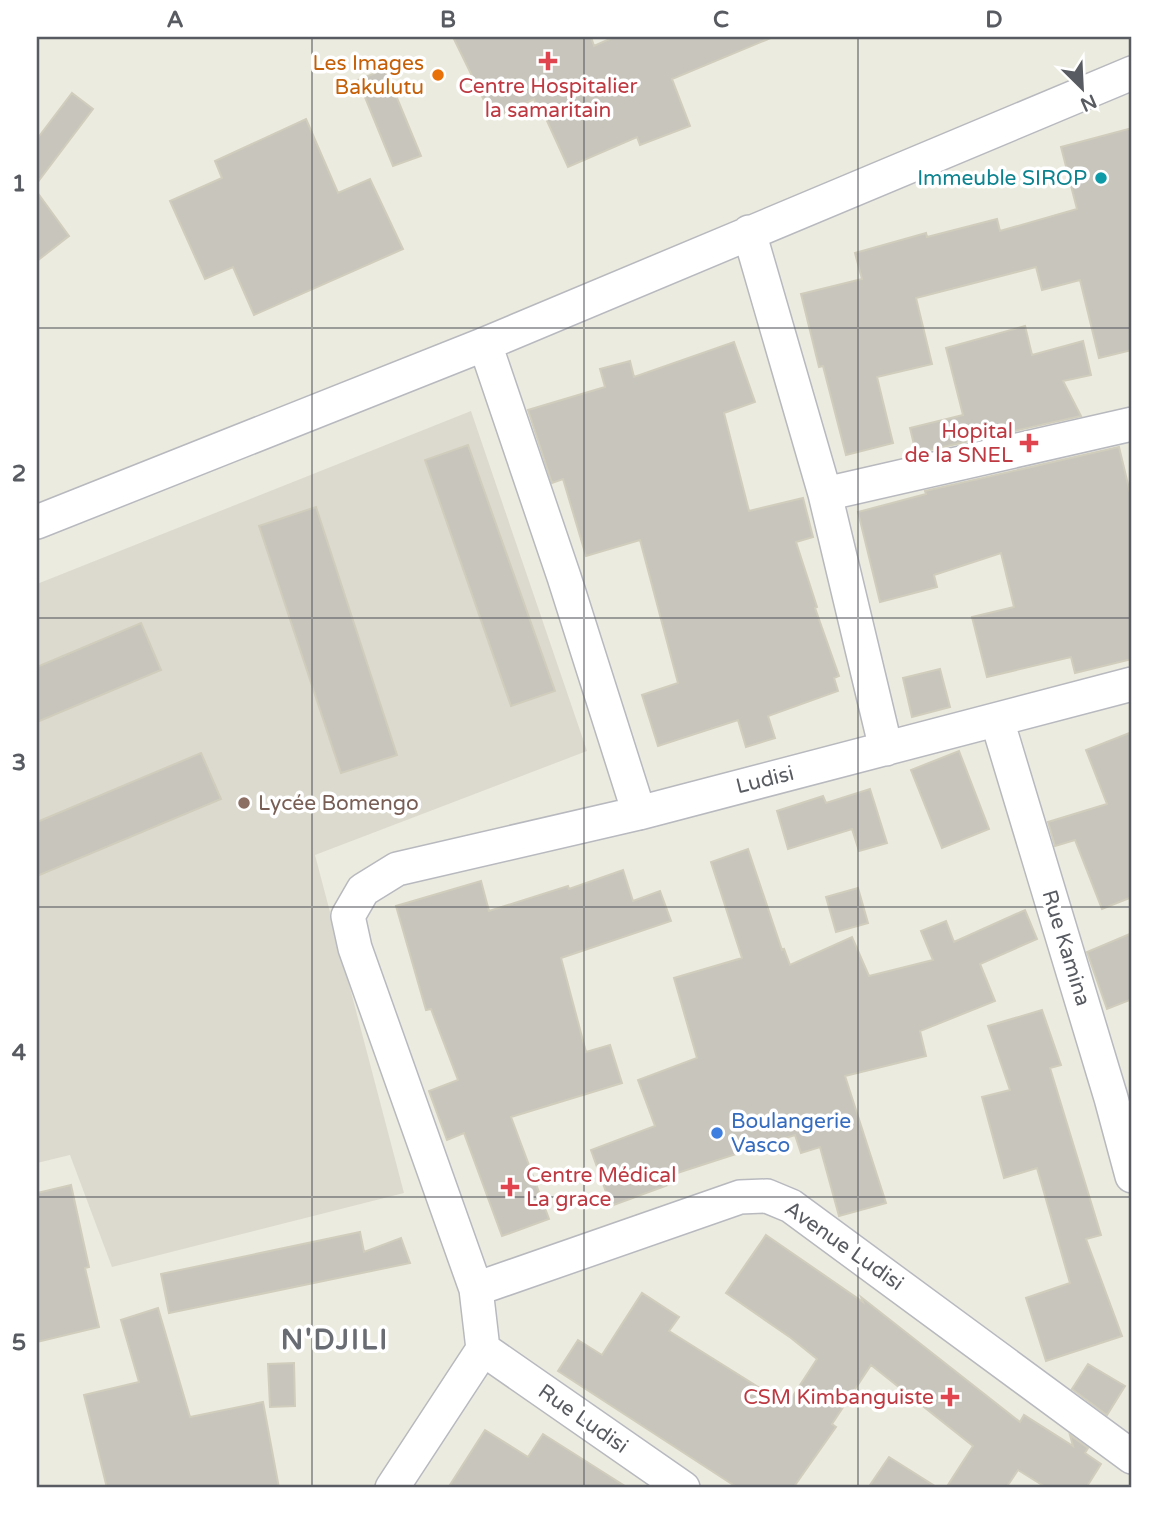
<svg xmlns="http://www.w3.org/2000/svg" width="1169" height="1525" font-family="'Varela Round',sans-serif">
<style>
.education{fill:#dcdace}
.building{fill:#c7c5bc;stroke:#d1cdbd;stroke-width:2}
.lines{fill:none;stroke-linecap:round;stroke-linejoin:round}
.minor-casing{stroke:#b7b9bf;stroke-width:36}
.minor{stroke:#fff;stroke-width:33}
.grid{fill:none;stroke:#585b61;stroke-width:2;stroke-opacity:0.55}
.health-dot{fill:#e0444e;stroke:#fff;stroke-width:2.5}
.food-dot{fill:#e8710a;stroke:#fff;stroke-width:2.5}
.culture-dot{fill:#0f9aa8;stroke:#fff;stroke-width:2.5}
.education-dot{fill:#8d6e63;stroke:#fff;stroke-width:2.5}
.shop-dot{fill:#3f7fe0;stroke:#fff;stroke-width:2.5}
.labels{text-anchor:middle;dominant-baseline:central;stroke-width:7;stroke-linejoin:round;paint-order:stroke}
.food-label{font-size:21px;fill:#c56008;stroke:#fff;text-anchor:end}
.health-label{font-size:21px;fill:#be3a42;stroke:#fff;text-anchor:end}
.culture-label{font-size:21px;fill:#0d838f;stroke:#fff;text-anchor:end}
.street-label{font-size:21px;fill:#585b61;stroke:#fff}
.education-label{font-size:21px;fill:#785e54;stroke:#fff;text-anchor:start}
.shop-label{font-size:21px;fill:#366cbe;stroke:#fff;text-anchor:start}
.district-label{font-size:28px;font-weight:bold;letter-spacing:2px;fill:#696d73;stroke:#fff}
.neatline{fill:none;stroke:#585b61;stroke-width:2.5}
.grid-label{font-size:23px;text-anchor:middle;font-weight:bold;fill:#585b61}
</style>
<rect width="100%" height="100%" fill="#ecebdf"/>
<path class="education" d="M 471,411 L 587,751 L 315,855 L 404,1193 L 112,1267 L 70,1155 L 37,1163 L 37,584 Z"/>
<path class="building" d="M 453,37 L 591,37 L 594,46 L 614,37 L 773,37 L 672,79 L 690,126 L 640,145 L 637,137 L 568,167 L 543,112 L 539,114 L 534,99 L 493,119 Z
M 385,69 L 421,156 L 393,166 L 358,80 Z
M 72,93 L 93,109 L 37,183 L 37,139 Z
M 306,119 L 338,193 L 370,179 L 403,249 L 254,315 L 233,267 L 205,279 L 170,201 L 222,178 L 215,161 Z
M 1132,128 L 1132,350 L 1099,358 L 1080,280 L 1042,290 L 1036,267 L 916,298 L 932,364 L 877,377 L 893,443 L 846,455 L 823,366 L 819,367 L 801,294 L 862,279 L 855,253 L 926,233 L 927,237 L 997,219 L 1000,231 L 1077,209 L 1061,147 Z
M 37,192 L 69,236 L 37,261 Z
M 1025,326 L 1032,355 L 1083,341 L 1091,375 L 1063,381 L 1081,416 L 916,453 L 910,428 L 963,415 L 946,348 Z
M 734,342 L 755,402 L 724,413 L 749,511 L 803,498 L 813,537 L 796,542 L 817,607 L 815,608 L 839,676 L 834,678 L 838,691 L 768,716 L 775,738 L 746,747 L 738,720 L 658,746 L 642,695 L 678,683 L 640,540 L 586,556 L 563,479 L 552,483 L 528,410 L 605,387 L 600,369 L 630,361 L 634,377 Z
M 468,445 L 555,691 L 511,706 L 425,460 Z
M 1119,447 L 1132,501 L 1132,659 L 1075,673 L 1071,657 L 987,677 L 972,617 L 1014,607 L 1001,553 L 934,575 L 937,587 L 880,602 L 858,512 L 926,494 L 925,491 Z
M 316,507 L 397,755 L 341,773 L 259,526 Z
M 141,623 L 161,670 L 37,722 L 37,667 Z
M 940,669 L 950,707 L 912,717 L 903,678 Z
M 1132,732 L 1132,897 L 1102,909 L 1075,840 L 1055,846 L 1048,822 L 1107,804 L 1086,750 Z
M 959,751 L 989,829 L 942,848 L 911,770 Z
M 201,753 L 221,799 L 37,876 L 37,822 Z
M 870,789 L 887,843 L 859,851 L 852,829 L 788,849 L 777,811 L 823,796 L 826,803 Z
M 748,849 L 782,950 L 784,949 L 790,965 L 852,937 L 869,976 L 933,960 L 921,931 L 946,921 L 954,942 L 1025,910 L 1037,939 L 980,964 L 995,1001 L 920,1031 L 926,1056 L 845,1076 L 886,1203 L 839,1216 L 820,1147 L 801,1153 L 795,1135 L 668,1176 L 671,1184 L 611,1206 L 591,1150 L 655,1126 L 638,1080 L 697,1058 L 674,978 L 742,958 L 711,862 Z
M 623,870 L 633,901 L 660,891 L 671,921 L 561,958 L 586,1052 L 610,1045 L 622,1083 L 511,1117 L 549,1219 L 502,1236 L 464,1133 L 447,1140 L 429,1091 L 458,1080 L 431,1009 L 426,1010 L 396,906 L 481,881 L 489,911 L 568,886 L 569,889 Z
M 858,888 L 868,923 L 836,932 L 826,897 Z
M 1132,933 L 1132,999 L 1107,1009 L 1087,952 Z
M 1042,1010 L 1061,1065 L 1050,1068 L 1101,1235 L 1086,1239 L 1122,1336 L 1046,1361 L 1026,1298 L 1070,1283 L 1037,1168 L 1004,1178 L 982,1097 L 1010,1090 L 988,1026 Z
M 71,1185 L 89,1267 L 85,1268 L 99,1327 L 37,1342 L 37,1193 Z
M 360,1232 L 364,1252 L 401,1238 L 410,1263 L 169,1313 L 161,1274 Z
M 766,1235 L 863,1302 L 861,1297 L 1020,1422 L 1024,1415 L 1073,1446 L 1070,1435 L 1088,1448 L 1085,1453 L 1101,1464 L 1086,1488 L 1047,1488 L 1018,1470 L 1006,1488 L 946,1488 L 973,1446 L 871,1365 L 832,1424 L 836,1427 L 793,1488 L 738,1488 L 558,1371 L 578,1340 L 602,1355 L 642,1293 L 679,1317 L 669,1331 L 787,1405 L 817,1359 L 791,1338 L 726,1293 Z
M 158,1308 L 190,1417 L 263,1402 L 279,1488 L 107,1488 L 84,1395 L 139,1382 L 121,1320 Z
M 294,1363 L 295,1406 L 270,1407 L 268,1364 Z
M 1088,1364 L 1125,1386 L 1107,1415 L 1072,1389 Z
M 485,1430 L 528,1457 L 543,1434 L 628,1488 L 448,1488 Z
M 889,1457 L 938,1488 L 868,1488 Z"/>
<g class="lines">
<g class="minor-casing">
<path id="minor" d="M 749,232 L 825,494 L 886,749
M 485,344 L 564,577 L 639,813
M 825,494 L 1132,424
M 37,522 L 485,344 L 1132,73
M 997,720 L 1111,1098 L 1132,1176
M 476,1289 L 740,1197 L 767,1196 L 791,1206 L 1132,1457
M 483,1349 L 683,1488
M 392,1488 L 483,1349 L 476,1289 L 355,948 L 348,916 L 363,890 L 397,869 L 639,813 L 1132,684"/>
</g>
<use href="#minor" class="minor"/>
</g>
<path class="grid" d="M 312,37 L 312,1488M 584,37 L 584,1488M 858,37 L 858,1488M 37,328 L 1132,328M 37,618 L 1132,618M 37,907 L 1132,907M 37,1197 L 1132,1197"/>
<g class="health-dot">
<path d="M544.5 50.5h7v7h7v7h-7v7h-7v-7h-7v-7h7z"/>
<path d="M1025.5 432.5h7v7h7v7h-7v7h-7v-7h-7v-7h7z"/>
<path d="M506.5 1176.5h7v7h7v7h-7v7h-7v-7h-7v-7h7z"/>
<path d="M946.5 1386.5h7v7h7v7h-7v7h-7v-7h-7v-7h7z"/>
</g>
<circle class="food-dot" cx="438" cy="75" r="7"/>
<circle class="culture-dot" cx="1101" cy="178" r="7"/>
<circle class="education-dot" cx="244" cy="803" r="7"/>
<circle class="shop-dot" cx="717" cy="1133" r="7"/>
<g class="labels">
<g class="food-label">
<text x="424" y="63">Les Images<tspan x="424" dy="24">Bakulutu</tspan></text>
</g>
<g class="health-label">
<text x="548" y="86" text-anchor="middle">Centre Hospitalier<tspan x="548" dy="24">la samaritain</tspan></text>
<text x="1013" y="431">Hopital<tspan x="1013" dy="24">de la SNEL</tspan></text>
<text x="526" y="1175" text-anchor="start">Centre Médical<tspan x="526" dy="24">La grace</tspan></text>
<text x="934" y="1397">CSM Kimbanguiste</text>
</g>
<g class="culture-label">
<text x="1087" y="178">Immeuble SIROP</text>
</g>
<g class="street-label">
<text transform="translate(765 780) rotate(-14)">Ludisi</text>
<text transform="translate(1066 948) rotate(73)">Rue Kamina</text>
<text transform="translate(844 1246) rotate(35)">Avenue Ludisi</text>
<text transform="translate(583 1419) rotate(35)">Rue Ludisi</text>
</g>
<g class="education-label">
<text x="258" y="803">Lycée Bomengo</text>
</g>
<g class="shop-label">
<text x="731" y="1121">Boulangerie<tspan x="731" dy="24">Vasco</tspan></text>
</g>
<g class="district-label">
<text x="335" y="1340">N'DJILI</text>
</g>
</g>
<rect width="1169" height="1525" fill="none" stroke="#ffffff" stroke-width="77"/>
<g transform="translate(1082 88) rotate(156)" stroke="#ffffff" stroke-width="5" paint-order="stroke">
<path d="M0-5L12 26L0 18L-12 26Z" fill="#585b61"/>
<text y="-10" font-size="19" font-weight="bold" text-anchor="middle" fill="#585b61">N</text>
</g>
<rect x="38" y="38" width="1092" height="1448" class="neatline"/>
<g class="grid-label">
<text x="175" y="27">A</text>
<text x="448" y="27">B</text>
<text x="721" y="27">C</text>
<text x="994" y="27">D</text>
<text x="19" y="191">1</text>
<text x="19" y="481">2</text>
<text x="19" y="770">3</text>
<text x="19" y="1060">4</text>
<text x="19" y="1350">5</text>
</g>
</svg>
